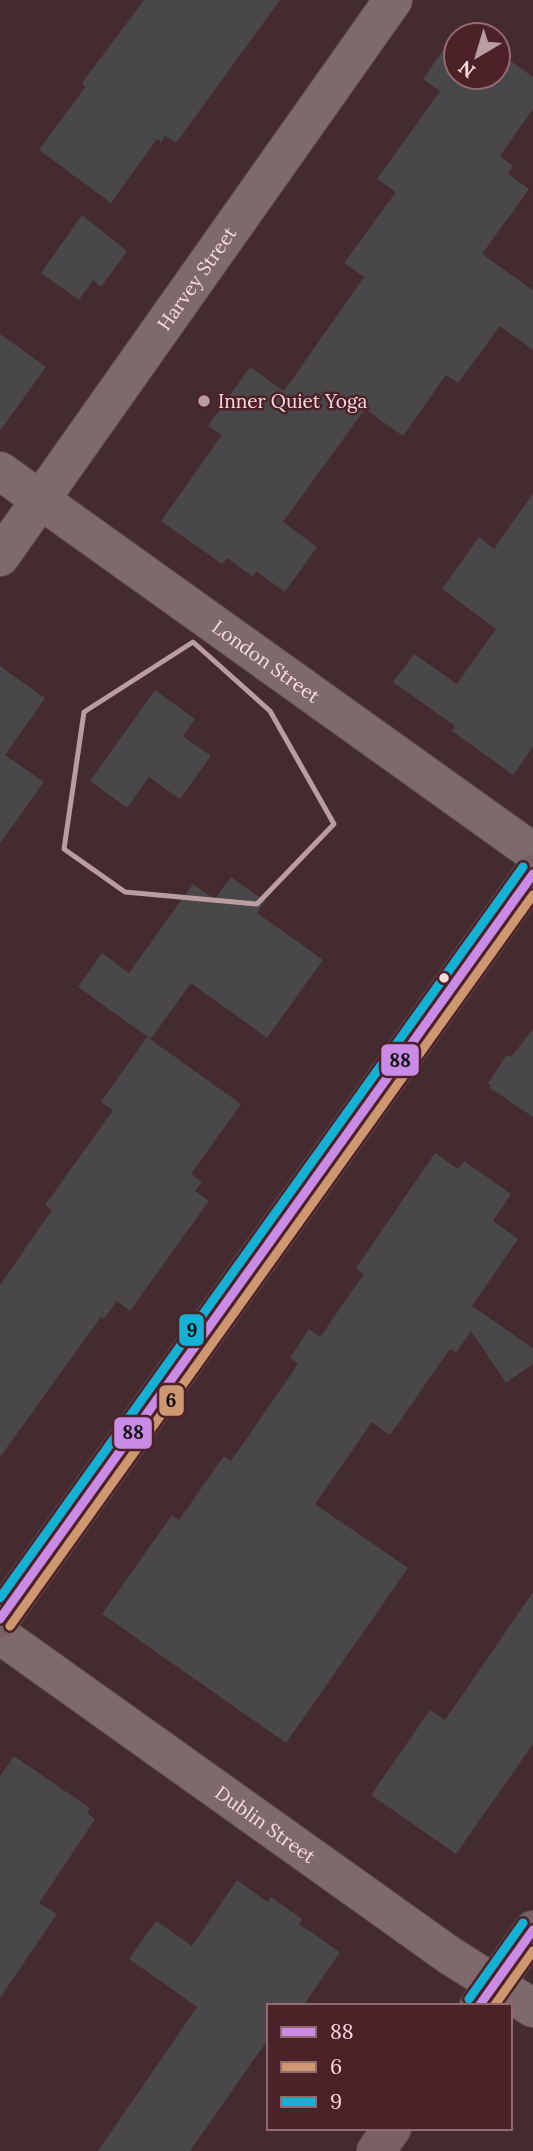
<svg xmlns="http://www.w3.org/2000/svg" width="533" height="2151" font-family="Lora,serif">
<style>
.building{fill:#494749}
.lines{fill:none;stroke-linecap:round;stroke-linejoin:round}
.street-casing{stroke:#5e494d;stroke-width:40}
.secondary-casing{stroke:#5e494d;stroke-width:40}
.street{stroke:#7e6a6c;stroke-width:38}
.secondary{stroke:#7a6165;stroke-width:38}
.bus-1-casing{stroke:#4d2128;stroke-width:14}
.bus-2-casing{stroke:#4d2128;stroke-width:14}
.bus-3-casing{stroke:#4d2128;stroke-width:14}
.bus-1{stroke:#ca8be6;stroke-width:9}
.bus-2{stroke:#cd976f;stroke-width:9}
.bus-3{stroke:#13b2d5;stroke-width:9}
.marked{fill:none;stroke:#b99da1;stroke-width:5;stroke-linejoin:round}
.poi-dot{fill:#b99da1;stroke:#4d2128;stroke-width:2.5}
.bus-dot{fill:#f9dbde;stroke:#4d2128;stroke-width:2.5}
.labels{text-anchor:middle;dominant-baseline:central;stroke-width:5;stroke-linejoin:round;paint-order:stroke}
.street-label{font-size:19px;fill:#f9dbde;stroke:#4d2128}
.poi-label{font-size:19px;fill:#f9dbde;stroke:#4d2128;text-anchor:start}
.line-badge{stroke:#4d2128;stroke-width:2.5}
.pale-badge-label{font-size:19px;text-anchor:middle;font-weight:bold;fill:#111}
</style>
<rect width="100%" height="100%" fill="#432b2f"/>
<path class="building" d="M 144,0 L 280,0 L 176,143 L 165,136 L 161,142 L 157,139 L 111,203 L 39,150 L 85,87 L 82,83 Z
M 461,25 L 474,35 L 456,35 L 456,77 L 498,77 L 498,52 L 533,77 L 533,109 L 500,156 L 513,166 L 508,174 L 529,189 L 482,254 L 533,290 L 533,350 L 500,326 L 458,383 L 446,375 L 403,436 L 365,409 L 283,522 L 317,547 L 285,592 L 256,571 L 253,577 L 227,558 L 222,564 L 161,521 L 222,435 L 208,426 L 250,367 L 284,391 L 364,277 L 344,263 L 396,192 L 377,179 L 440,91 L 423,79 Z
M 82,215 L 127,251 L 101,287 L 93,280 L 79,300 L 41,273 Z
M 0,334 L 46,367 L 0,431 Z
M 533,493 L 533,747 L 513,775 L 452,731 L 455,726 L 393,682 L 414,654 L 457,684 L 496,629 L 442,589 L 479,537 L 494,549 Z
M 0,666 L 45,698 L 5,755 L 44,782 L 0,843 Z
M 155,690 L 195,719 L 183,736 L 211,756 L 180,799 L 149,777 L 127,808 L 90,781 Z
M 231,877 L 265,901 L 257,913 L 323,960 L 267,1038 L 191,983 L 151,1039 L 78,987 L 102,953 L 129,973 L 193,884 L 215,899 Z
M 533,1029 L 533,1117 L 490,1088 L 491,1086 L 488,1083 L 507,1055 L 511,1057 Z
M 147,1037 L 241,1104 L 191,1174 L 202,1182 L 195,1191 L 209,1201 L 130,1311 L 117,1301 L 104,1319 L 101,1317 L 0,1457 L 0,1285 L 52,1210 L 45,1205 L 113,1110 L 101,1102 Z
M 435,1153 L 458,1169 L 464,1161 L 511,1194 L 493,1221 L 518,1239 L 472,1306 L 533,1348 L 533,1364 L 506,1383 L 471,1331 L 456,1353 L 450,1349 L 390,1435 L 372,1422 L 315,1504 L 408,1568 L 286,1743 L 102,1614 L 172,1515 L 179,1520 L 224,1456 L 231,1461 L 298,1364 L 290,1358 L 309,1329 L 320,1337 L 364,1274 L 356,1268 Z
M 533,1592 L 533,1744 L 456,1854 L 371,1795 L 430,1710 L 445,1720 Z
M 14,1756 L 90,1808 L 87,1813 L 95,1819 L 39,1903 L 57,1914 L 0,1998 L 0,1776 Z
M 237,1880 L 268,1902 L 271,1897 L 302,1919 L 299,1924 L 340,1952 L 303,2006 L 269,2006 L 269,2038 L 190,2151 L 98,2151 L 197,2007 L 129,1959 L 156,1921 L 192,1946 Z"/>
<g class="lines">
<g class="street-casing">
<g id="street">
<path id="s1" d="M 0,471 L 533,852"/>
<path id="s2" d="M 0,557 L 393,0"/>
<path id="s3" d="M 0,1635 L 449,1955 L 533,2008"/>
</g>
</g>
<g class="secondary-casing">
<path id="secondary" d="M 0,1619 L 533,874
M 479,2006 L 533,1930
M 376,2151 L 392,2128"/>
</g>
<use href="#street" class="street"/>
<use href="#secondary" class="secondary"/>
<g class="bus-1-casing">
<path id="bus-1" d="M 0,1619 L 533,874
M 479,2006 L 533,1930"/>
</g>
<g class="bus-2-casing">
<path id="bus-2" d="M 10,1626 L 533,895
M 494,2006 L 533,1951"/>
</g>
<g class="bus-3-casing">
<path id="bus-3" d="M 0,1598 L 523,867
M 469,1999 L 523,1923"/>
</g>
<use href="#bus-1" class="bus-1"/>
<use href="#bus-2" class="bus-2"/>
<use href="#bus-3" class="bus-3"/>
</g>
<path class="marked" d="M 193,642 L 270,711 L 334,824 L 257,904 L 125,892 L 64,849 L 84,712 Z"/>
<circle class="poi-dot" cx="204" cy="401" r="7"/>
<circle class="bus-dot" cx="444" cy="978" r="6"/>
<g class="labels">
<g class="street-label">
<text stroke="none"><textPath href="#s2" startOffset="341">Harvey Street</textPath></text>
<text stroke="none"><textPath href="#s1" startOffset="327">London Street</textPath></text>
<text stroke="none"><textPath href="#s3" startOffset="326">Dublin Street</textPath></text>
</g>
<g class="poi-label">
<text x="218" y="401">Inner Quiet Yoga</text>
</g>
</g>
<g class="line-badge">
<rect x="380" y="1043" width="40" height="34" rx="7" fill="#ca8be6"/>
<rect x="178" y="1313" width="27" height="34" rx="7" fill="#13b2d5"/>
<rect x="158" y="1384" width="27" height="33" rx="7" fill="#cd976f"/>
<rect x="113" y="1416" width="40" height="34" rx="7" fill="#ca8be6"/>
</g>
<g class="pale-badge-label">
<text x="400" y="1067">88</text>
<text x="192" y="1337">9</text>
<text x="171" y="1407">6</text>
<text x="133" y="1439">88</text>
</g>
<rect x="267" y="2004" width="245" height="126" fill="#4d2128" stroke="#926b71" stroke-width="2"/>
<rect x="281" y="2027" width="35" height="10" fill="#ca8be6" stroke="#926b71" stroke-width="2"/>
<text x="330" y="2039" font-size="21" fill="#f9dbde">88</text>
<rect x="281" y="2062" width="35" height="10" fill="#cd976f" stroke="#926b71" stroke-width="2"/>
<text x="330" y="2074" font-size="21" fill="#f9dbde">6</text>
<rect x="281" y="2097" width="35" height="10" fill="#13b2d5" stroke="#926b71" stroke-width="2"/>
<text x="330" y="2109" font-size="21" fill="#f9dbde">9</text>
<g transform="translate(477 56) rotate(218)"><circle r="33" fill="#4d2128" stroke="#926b71" stroke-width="2"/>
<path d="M0-5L12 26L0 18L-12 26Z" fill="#b99da1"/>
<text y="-10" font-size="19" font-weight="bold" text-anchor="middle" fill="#f9dbde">N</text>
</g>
</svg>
